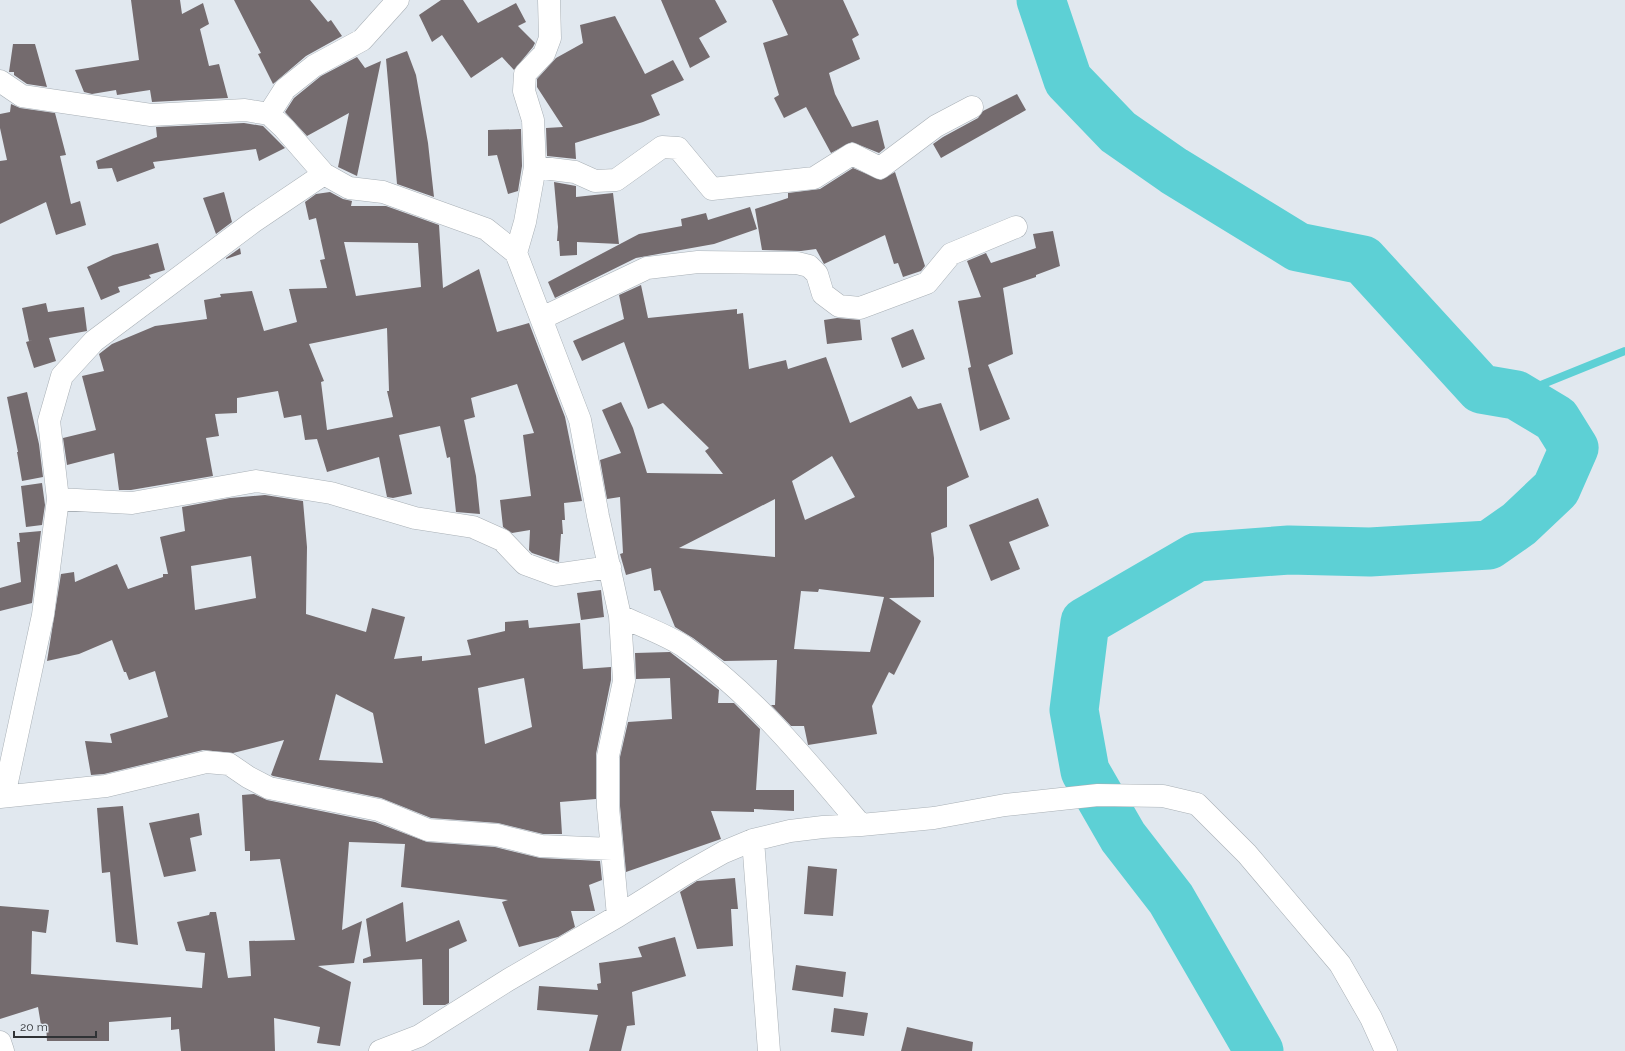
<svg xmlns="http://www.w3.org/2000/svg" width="1625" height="1051" font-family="Raleway,sans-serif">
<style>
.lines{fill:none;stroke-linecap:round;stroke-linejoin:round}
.stream{stroke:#5dd0d5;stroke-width:8}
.river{stroke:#5dd0d5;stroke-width:49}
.building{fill:#746b6e;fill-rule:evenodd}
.street-casing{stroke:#a9b0b6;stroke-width:23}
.street{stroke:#fff;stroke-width:22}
</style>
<rect width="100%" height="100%" fill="#e1e8ef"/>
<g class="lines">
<path class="stream" d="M 1516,395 L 1625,351"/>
<path class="river" d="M 1041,0 L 1068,80 L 1118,132 L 1174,171 L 1298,247 L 1363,260 L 1481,389 L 1516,395 L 1556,419 L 1574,448 L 1556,489 L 1519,524 L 1489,545 L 1370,552 L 1289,550 L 1197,557 L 1085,622 L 1074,710 L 1085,771 L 1123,837 L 1171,899 L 1259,1051"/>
</g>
<path class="building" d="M 131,0 L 180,0 L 182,14 L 203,3 L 209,24 L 200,29 L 209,66 L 219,64 L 228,98 L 152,102 L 150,90 L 117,95 L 116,90 L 92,94 L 84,92 L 75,70 L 139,60 Z
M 234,0 L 310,0 L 328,22 L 331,20 L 342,36 L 306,56 L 273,84 L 258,54 L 261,53 Z
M 441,0 L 463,0 L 478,23 L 516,3 L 526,22 L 518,26 L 535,43 L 533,47 L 514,70 L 502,57 L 471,78 L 442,35 L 432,42 L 419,15 Z
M 661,0 L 715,0 L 727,22 L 699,38 L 710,57 L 690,68 Z
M 772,0 L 843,0 L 859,35 L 852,39 L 860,59 L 829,73 L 835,94 L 852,127 L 878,120 L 885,148 L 879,153 L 852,142 L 831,153 L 806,107 L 784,118 L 774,98 L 779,95 L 763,43 L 788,35 Z
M 615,16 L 645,74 L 673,60 L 684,80 L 651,95 L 660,115 L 643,122 L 575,143 L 576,159 L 547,156 L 546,128 L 563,127 L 537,87 L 537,79 L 556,58 L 583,43 L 580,25 Z
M 13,44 L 35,44 L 47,87 L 27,84 L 14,75 L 14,72 L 9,72 Z
M 407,51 L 416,75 L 428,143 L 434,197 L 397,184 L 386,59 Z
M 357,57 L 365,68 L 381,61 L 357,176 L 338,167 L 349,113 L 307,136 L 285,112 L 294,98 L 321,76 Z
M 1017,94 L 1026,110 L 941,158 L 933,144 L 943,137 L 978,118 L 983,111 Z
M 11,104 L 20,108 L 55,113 L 66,155 L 60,156 L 71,204 L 80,201 L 86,225 L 56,235 L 46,202 L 0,224 L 0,161 L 7,160 L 0,128 L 0,114 L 10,112 Z
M 244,123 L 263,126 L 285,148 L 259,161 L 256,149 L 153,162 L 155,168 L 117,182 L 112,168 L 98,169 L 96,161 L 157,137 L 156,127 Z
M 521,129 L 522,166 L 518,191 L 508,194 L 497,155 L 488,156 L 488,130 Z
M 853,168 L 881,180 L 895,172 L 925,266 L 921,271 L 903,277 L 898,263 L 894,264 L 885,235 L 824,264 L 816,249 L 801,251 L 762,250 L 755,209 L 788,198 L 788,193 L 820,189 Z
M 554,182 L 576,186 L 576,197 L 613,193 L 619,244 L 577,242 L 577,255 L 560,256 L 559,241 L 557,241 L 558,227 Z
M 224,192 L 232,222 L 216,234 L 203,198 Z
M 330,192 L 343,199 L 352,201 L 351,206 L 386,206 L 439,225 L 443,288 L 479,269 L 497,332 L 529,323 L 565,417 L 582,501 L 564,503 L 565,520 L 562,520 L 563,534 L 561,534 L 559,562 L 532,553 L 529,550 L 530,530 L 512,533 L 503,527 L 500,500 L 531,496 L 523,435 L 534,433 L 517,384 L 471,398 L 475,417 L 464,420 L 476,476 L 480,514 L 456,512 L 450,457 L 447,458 L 440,426 L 399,435 L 412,494 L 393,498 L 387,497 L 379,457 L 327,472 L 317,439 L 305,440 L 301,415 L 284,418 L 278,391 L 237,398 L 237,413 L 215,414 L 219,436 L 206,438 L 213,476 L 131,490 L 119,490 L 114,453 L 67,465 L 63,438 L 96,430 L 82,376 L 104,371 L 99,354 L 112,344 L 155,326 L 207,319 L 204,300 L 221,297 L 220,294 L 252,291 L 264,331 L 297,322 L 289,289 L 327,288 L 320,260 L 325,259 L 316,218 L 309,220 L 305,202 L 316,194 ZM 344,242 L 418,243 L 421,287 L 356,296 ZM 387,328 L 389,391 L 387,391 L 393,417 L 327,430 L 321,382 L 324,381 L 309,344 Z
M 750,207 L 757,229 L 714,244 L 636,258 L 555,298 L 548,282 L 639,234 L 682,226 L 681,219 L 706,213 L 708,220 Z
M 1053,231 L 1060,266 L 1036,275 L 1036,277 L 1003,288 L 1013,354 L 988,365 L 1010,419 L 980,431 L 968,368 L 971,367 L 958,301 L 981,297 L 967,261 L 986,253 L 991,263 L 1036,248 L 1033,234 Z
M 158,243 L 165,270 L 149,275 L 151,278 L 118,287 L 120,292 L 101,300 L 87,267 L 113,255 Z
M 240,248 L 241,254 L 226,259 L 226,258 Z
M 641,285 L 648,318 L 737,309 L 737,314 L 743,313 L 749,369 L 786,360 L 788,369 L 826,357 L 850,423 L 911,396 L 918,409 L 941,403 L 969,477 L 947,487 L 947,527 L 931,533 L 934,558 L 934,597 L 889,598 L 921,621 L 894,675 L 889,672 L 872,706 L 877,734 L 808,745 L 804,726 L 791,726 L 771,705 L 775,705 L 777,660 L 724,661 L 693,638 L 675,627 L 660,590 L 654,591 L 651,568 L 626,575 L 620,554 L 623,553 L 620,497 L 607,499 L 600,460 L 621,453 L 602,410 L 621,402 L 633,428 L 647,473 L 723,474 L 705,451 L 709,448 L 663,403 L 648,409 L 624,342 L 582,361 L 573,341 L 624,319 L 619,295 ZM 832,456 L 855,497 L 805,520 L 792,481 ZM 775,499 L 775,557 L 679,548 ZM 819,589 L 884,597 L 870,652 L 794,649 L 801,591 L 818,592 Z
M 46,303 L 48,312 L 84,307 L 87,331 L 49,338 L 56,361 L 34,368 L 26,342 L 33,340 L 29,341 L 22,308 Z
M 837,318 L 860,320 L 862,340 L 827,344 L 824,320 Z
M 913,329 L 925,359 L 902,368 L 891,338 Z
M 27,392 L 39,444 L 43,477 L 22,481 L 17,452 L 18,452 L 7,397 Z
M 42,483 L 45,505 L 42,525 L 26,527 L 21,486 Z
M 265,495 L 303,501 L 307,547 L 306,614 L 366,632 L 372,608 L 405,617 L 394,659 L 422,656 L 422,661 L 471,655 L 467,640 L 505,631 L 505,622 L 528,620 L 529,628 L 580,623 L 583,669 L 611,667 L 611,680 L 596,754 L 596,799 L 560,802 L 562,834 L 543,834 L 498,823 L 431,818 L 381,798 L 273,776 L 271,775 L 284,740 L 233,753 L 203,750 L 104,774 L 91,775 L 85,741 L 112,743 L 110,734 L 168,717 L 155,671 L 129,680 L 126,672 L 124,672 L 112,640 L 79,654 L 47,661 L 61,574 L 74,572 L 75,582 L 117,564 L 128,589 L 163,577 L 163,574 L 168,574 L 160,537 L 185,531 L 182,507 L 230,498 ZM 251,556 L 256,598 L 195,610 L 191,566 ZM 524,678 L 532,727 L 485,744 L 478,688 ZM 336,694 L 373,713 L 383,763 L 319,760 Z
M 1038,498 L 1049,526 L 1009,542 L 1020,569 L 991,581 L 969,525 Z
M 41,531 L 32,603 L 0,611 L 0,588 L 21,582 L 17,542 L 20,542 L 19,533 Z
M 601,590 L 604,617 L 581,620 L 577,593 Z
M 670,652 L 719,690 L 718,703 L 734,703 L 760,729 L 756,790 L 794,790 L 794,811 L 754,809 L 754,812 L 711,811 L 721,839 L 626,872 L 620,806 L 620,757 L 628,722 L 672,719 L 670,678 L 636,679 L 635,653 Z
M 254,794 L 267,800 L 375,822 L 427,842 L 495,847 L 540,858 L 600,861 L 602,880 L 589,885 L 595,911 L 571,911 L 575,927 L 558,937 L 519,947 L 502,902 L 508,900 L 401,887 L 405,844 L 349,842 L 342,930 L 362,921 L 354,963 L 318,966 L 351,982 L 340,1046 L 317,1043 L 320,1027 L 274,1018 L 275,1051 L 181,1051 L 179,1029 L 171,1030 L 171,1017 L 109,1022 L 109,1041 L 47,1041 L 46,1024 L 41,1025 L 38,1007 L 0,1019 L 0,906 L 49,910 L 46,933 L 32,931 L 31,974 L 202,988 L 205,953 L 186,951 L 177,922 L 209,915 L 210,912 L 216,912 L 228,978 L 251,976 L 249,941 L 295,940 L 280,859 L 250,861 L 250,851 L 245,851 L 242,795 Z
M 123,806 L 128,852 L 138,945 L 116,942 L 110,872 L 102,873 L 97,808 Z
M 199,813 L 202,835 L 190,838 L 196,871 L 164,877 L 149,823 Z
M 808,866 L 837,869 L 833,916 L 804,914 Z
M 735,878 L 738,909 L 731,909 L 733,946 L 697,949 L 680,892 L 697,881 Z
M 403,902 L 406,942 L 459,920 L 467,941 L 449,949 L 449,1003 L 445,1005 L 423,1005 L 422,959 L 363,963 L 363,959 L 371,956 L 366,919 Z
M 675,937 L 686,976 L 632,992 L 635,1025 L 627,1026 L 621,1051 L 589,1051 L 598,1015 L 537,1010 L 539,986 L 598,990 L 597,984 L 601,983 L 599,963 L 642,957 L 638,947 Z
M 796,965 L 846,972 L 843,997 L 792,990 Z
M 834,1008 L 868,1013 L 864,1036 L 831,1032 Z
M 907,1027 L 973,1042 L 972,1051 L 901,1051 Z"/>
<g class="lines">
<g class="street-casing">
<path id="street" d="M 549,0 L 550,38 L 544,54 L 525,74 L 524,91 L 533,120 L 535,167 L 525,222 L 516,253 L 580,420 L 598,516 L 620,616 L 624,681 L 608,756 L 608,807 L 618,916
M 0,81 L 22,96 L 151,115 L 245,110 L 269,114 L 284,128 L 324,174 L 349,188 L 383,192 L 486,229 L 516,253
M 269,114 L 285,89 L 314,66 L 362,40 L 398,0
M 535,167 L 575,172 L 595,181 L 616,180 L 662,147 L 678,148 L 712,189 L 814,178 L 852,154 L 880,168 L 936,126 L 972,107
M 542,318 L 647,268 L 698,262 L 797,263 L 809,266 L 817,274 L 823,294 L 839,306 L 860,308 L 927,283 L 951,254 L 1016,227
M 58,499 L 132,503 L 256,481 L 331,493 L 415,518 L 473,527 L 502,540 L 525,564 L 555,575 L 610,567
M 620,616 C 639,625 670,636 686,648 C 753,694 809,764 861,825
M 4,796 L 43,615 L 58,499 L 49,421 L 62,376 L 94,341 L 253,222 L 324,174
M 0,797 L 106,786 L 206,762 L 229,764 L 248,777 L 269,788 L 379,810 L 428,830 L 497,835 L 541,846 L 612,849
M 753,840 L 769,1051
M 0,1042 L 3,1051
M 380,1051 L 419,1036 L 508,980 L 618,916 L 685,874 L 724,852 L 753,840 L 790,831 L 823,827 L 861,825 L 934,818 L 1005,805 L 1098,795 L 1163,796 L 1197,804 L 1247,854 L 1340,964 L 1371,1018 L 1386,1051"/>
</g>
<use href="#street" class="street"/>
</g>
<path d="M14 1031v6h82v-6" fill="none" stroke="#2f3235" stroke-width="2"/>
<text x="20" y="1031" font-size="12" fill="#2f3235" stroke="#e1e8ef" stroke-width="3" paint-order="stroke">20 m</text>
</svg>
